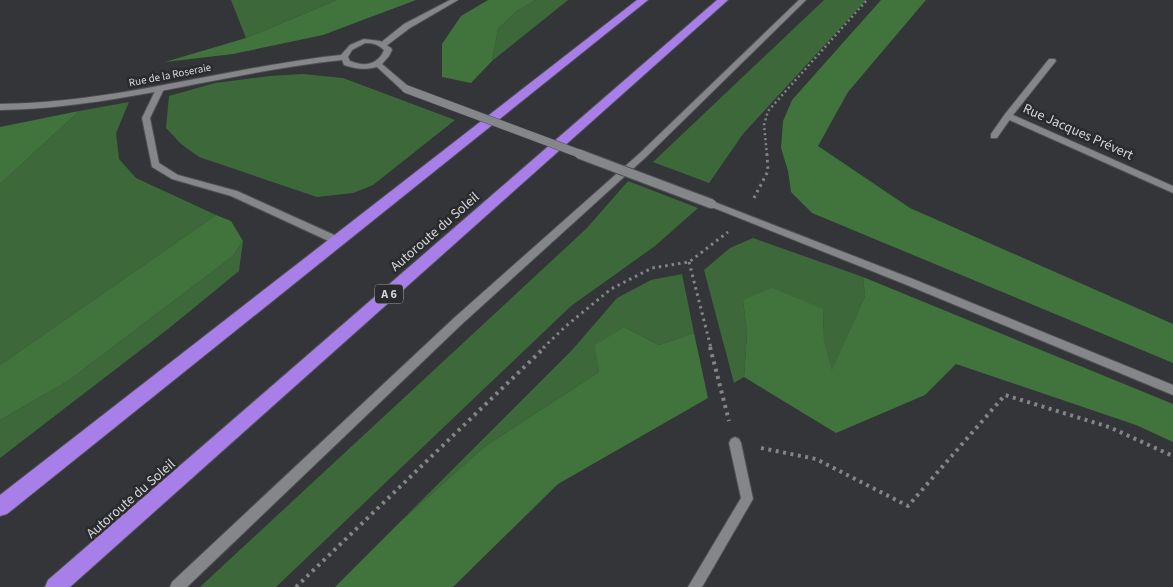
<svg xmlns="http://www.w3.org/2000/svg" width="1173" height="587" font-family="'Source Sans 3',sans-serif">
<style>
.green{fill:#3d693a}
.forest{fill:#41733d}
.lines{fill:none;stroke-linecap:round;stroke-linejoin:round}
.service-casing{stroke:#4f5153;stroke-width:2}
.minor-casing{stroke:#4f5153;stroke-width:2}
.tertiary-casing{stroke:#4f5153;stroke-width:2}
.motorway-casing{stroke:#4f5153;stroke-width:2}
.path-far2{stroke:#828486;stroke-width:2.5;stroke-dasharray:2 3;stroke-linecap:butt}
.path-far1{stroke:#828486;stroke-width:3;stroke-dasharray:2.5 4;stroke-linecap:butt}
.path{stroke:#828486;stroke-width:4;stroke-dasharray:3 4.5;stroke-linecap:butt}
.service{fill:#84868a;fill-rule:evenodd}
.minor{fill:#84868a;fill-rule:evenodd}
.tertiary{fill:#84868a;fill-rule:evenodd}
.motorway{fill:#a87ee8;fill-rule:evenodd}
.tertiary-bridge-far1-casing{stroke:#4f5153;stroke-width:9;stroke-linecap:butt}
.tertiary-bridge-casing{stroke:#4f5153;stroke-width:11;stroke-linecap:butt}
.tertiary-bridge-far1{stroke:#84868a;stroke-width:8}
.tertiary-bridge{stroke:#84868a;stroke-width:9}
.labels{text-anchor:middle;dominant-baseline:central;stroke-width:5;stroke-linejoin:round;paint-order:stroke}
.far-street-label{font-size:11px;fill:#d4d6d7;stroke:#292b2e}
.shield{fill:#292b2e;stroke:#a1a3a4;stroke-width:1}
.shield-label{font-size:12px;font-weight:bold;fill:#d4d6d7}
.street-label{font-size:14px;fill:#d4d6d7;stroke:#292b2e}
</style>
<rect width="100%" height="100%" fill="#333538"/>
<path class="green" d="M 231,0 L 337,0 L 246,38 Z
M 536,0 L 568,0 L 492,61 L 498,29 L 517,11 Z
M 824,0 L 866,0 L 743,134 L 709,183 L 653,162 Z
M 303,74 L 343,78 L 455,120 L 373,185 L 353,193 L 317,197 L 199,157 L 181,144 L 166,128 L 169,96 L 215,83 L 270,76 Z
M 129,102 L 116,133 L 119,159 L 136,178 L 216,215 L 0,365 L 0,184 L 79,111 Z
M 628,181 L 698,208 L 655,246 L 571,306 L 276,587 L 200,587 L 587,228 Z
M 753,238 L 863,277 L 865,296 L 832,371 L 824,340 L 823,309 L 743,300 L 747,333 L 744,377 L 734,383 L 704,270 L 730,248 Z
M 243,241 L 239,271 L 168,329 L 0,458 L 0,420 L 68,381 L 233,256 Z
M 682,274 L 694,333 L 659,345 L 624,327 L 596,345 L 599,372 L 484,447 L 399,523 L 573,349 L 617,298 L 651,280 Z"/>
<path class="forest" d="M 337,0 L 416,0 L 323,35 L 233,54 L 165,62 L 246,38 Z
M 488,0 L 536,0 L 517,11 L 498,29 L 492,61 L 471,83 L 442,77 L 442,44 L 461,16 Z
M 881,0 L 926,0 L 848,92 L 818,146 L 910,208 L 1173,324 L 1173,363 L 812,213 L 791,192 L 788,171 L 781,148 L 783,121 L 792,100 Z
M 79,111 L 0,184 L 0,127 Z
M 216,215 L 231,221 L 243,241 L 233,256 L 68,381 L 0,420 L 0,365 Z
M 863,277 L 1173,404 L 1173,442 L 1136,425 L 956,364 L 925,395 L 836,433 L 744,377 L 747,333 L 743,300 L 772,288 L 823,309 L 824,340 L 832,370 L 865,296 Z
M 624,327 L 659,345 L 694,333 L 708,398 L 558,484 L 453,587 L 335,587 L 399,523 L 484,447 L 599,372 L 595,345 Z"/>
<g class="lines">
<g class="service-casing">
<path id="service" d="M 799,0 L 806,0 L 646,157 L 462,324 L 187,587 L 170,587 L 172,582 L 454,318 L 640,153 Z
M 157,87 L 160,87 L 164,89 L 150,118 L 159,163 L 178,175 L 237,191 L 341,238 L 343,241 L 341,244 L 335,244 L 231,196 L 172,179 L 152,167 L 142,118 Z
M 1008,113 L 1012,116 L 1011,118 L 997,138 L 991,138 L 991,134 L 1005,114 Z"/>
</g>
<g class="minor-casing">
<path id="minor" d="M 450,0 L 458,0 L 410,28 L 386,46 L 379,44 L 404,24 Z
M 1049,59 L 1055,59 L 1056,61 L 1013,115 L 1173,186 L 1173,193 L 1005,118 L 1005,114 Z
M 735,437 L 739,439 L 741,443 L 753,499 L 702,587 L 688,587 L 741,498 L 729,443 L 731,439 Z"/>
</g>
<g class="tertiary-casing">
<path id="tertiary" d="M 364,39 L 380,41 L 391,48 L 392,50 L 389,56 L 382,64 L 409,87 L 409,91 L 403,91 L 377,67 C 365,70 355,69 344,65 L 342,60 C 227,72 116,108 0,110 L 0,104 C 116,103 227,67 341,55 L 350,45 ZM 365,43 C 373,43 378,44 384,50 C 378,65 364,67 350,61 L 348,57 L 352,50 Z
M 712,201 L 913,279 L 1173,385 L 1173,395 L 907,285 L 709,206 L 707,204 L 709,202 Z"/>
</g>
<g class="motorway-casing">
<path id="motorway" d="M 637,0 L 648,0 L 7,514 L 0,516 L 0,495 Z
M 717,0 L 728,0 L 70,587 L 45,587 L 48,580 Z"/>
</g>
<path class="path-far2" d="M 767,155 L 764,125 L 768,111 L 867,0"/>
<path class="path-far1" d="M 754,198 L 768,171 L 767,154
M 689,262 L 711,348
M 543,348 L 566,326 L 611,289 L 652,268 L 689,262 L 728,232"/>
<path class="path" d="M 710,347 L 729,421
M 761,448 L 816,459 L 908,506 L 1005,395 L 1109,427 L 1173,456
M 296,587 L 545,347"/>
<use href="#service" class="service"/>
<use href="#minor" class="minor"/>
<use href="#tertiary" class="tertiary"/>
<use href="#motorway" class="motorway"/>
<g class="tertiary-bridge-far1-casing">
<path id="tertiary-bridge-far1" d="M 406,89 L 583,155"/>
</g>
<g class="tertiary-bridge-casing">
<path id="tertiary-bridge" d="M 579,154 L 712,204"/>
</g>
<use href="#tertiary-bridge-far1" class="tertiary-bridge-far1"/>
<use href="#tertiary-bridge" class="tertiary-bridge"/>
</g>
<g class="labels">
<g class="far-street-label">
<text transform="translate(170 75) rotate(-11)">Rue de la Roseraie</text>
</g>
<rect class="shield" x="375" y="284.5" width="28" height="19" rx="4"/>
<g class="shield-label">
<text x="389" y="294">A 6</text>
</g>
<g class="street-label">
<text transform="translate(1078 132) rotate(24)">Rue Jacques Prévert</text>
<text transform="translate(435 232) rotate(-41)">Autoroute du Soleil</text>
<text transform="translate(131 499) rotate(-41)">Autoroute du Soleil</text>
</g>
</g>
</svg>
